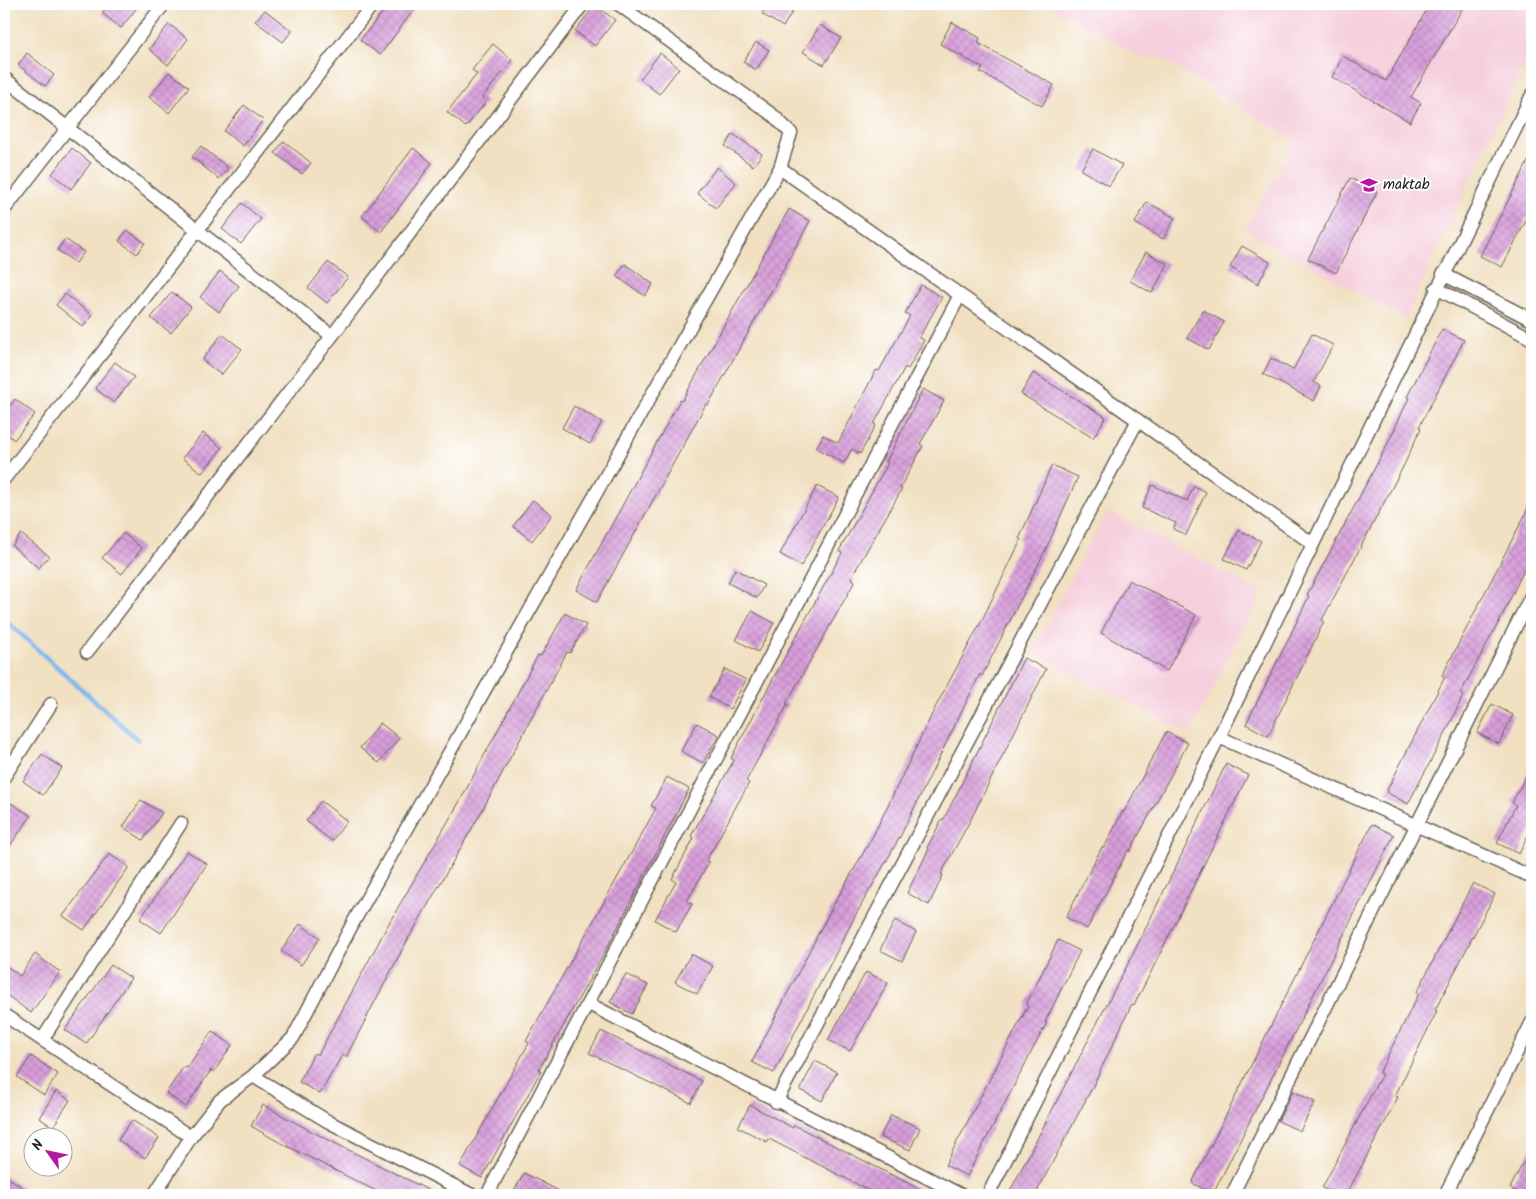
<svg xmlns="http://www.w3.org/2000/svg" width="1536" height="1199" font-family="Kalam,sans-serif">
<style>
.built{fill:#f5cfdb}
.lines{fill:none;stroke-linecap:round;stroke-linejoin:round}
.stream{stroke:#7cb8ee;stroke-width:4.5}
.building{fill:url(#building-cross-hatch)}
.street-casing{stroke:#676156;stroke-width:15}
.street{stroke:#fff;stroke-width:12}
.labels{text-anchor:middle;dominant-baseline:central;stroke-width:4;stroke-linejoin:round;paint-order:stroke}
.poi-label{font-size:15px;fill:#1c1c1c;stroke:#fff;text-anchor:start}
</style>
<defs>
<pattern id="building-cross-hatch" width="8" height="8" patternUnits="userSpaceOnUse" patternTransform="scale(1.25)"><rect width="8" height="8" fill="#d89fdb"/><path d="M0 0l8 8M0 8l8-8" fill="none" stroke="#b988bb"/></pattern>
</defs>
<rect width="100%" height="100%" fill="#fff"/>
<filter id="ink" filterUnits="userSpaceOnUse"><feTurbulence type="fractalNoise" baseFrequency=".02" numOctaves="2"/><feDisplacementMap in="SourceGraphic" scale="10" xChannelSelector="R" yChannelSelector="G"/><feConvolveMatrix kernelMatrix="1 2 1 2 8 2 1 2 1" color-interpolation-filters="sRGB"/></filter>
<filter id="wash" filterUnits="userSpaceOnUse"><feTurbulence type="fractalNoise" baseFrequency=".0096" numOctaves="4" result="noise"/><feDisplacementMap in="SourceGraphic" scale="20" xChannelSelector="R" yChannelSelector="G"/><feGaussianBlur stdDeviation="1.12" result="paint"/><feColorMatrix in="noise" values="0 0 0 0 0 0 0 0 0 0 0 0 0 0 0 0 0 1.4 0 .05"/><feComposite in="paint" operator="in"/></filter>
<g filter="url(#wash)">
<rect width="100%" height="100%" fill="#f1e0c1"/>
<path class="built" d="M 1045,4 L 1532,4 L 1532,48 L 1405,319 L 1244,229 L 1295,141 L 1158,56 L 1146,60 Z
M 1107,511 L 1262,592 L 1190,734 L 1032,652 Z"/>
<g class="lines">
<path class="stream" d="M 4,619 L 138,740"/>
</g>
<g id="blocks">
<path class="building" d="M 109,4 L 140,4 L 121,28 L 102,13 Z
M 389,4 L 418,4 L 380,55 L 360,40 Z
M 768,4 L 797,4 L 783,27 L 762,14 Z
M 1430,4 L 1465,4 L 1411,97 L 1421,103 L 1410,122 L 1332,77 L 1343,56 L 1386,81 Z
M 595,5 L 615,20 L 595,46 L 575,31 Z
M 265,10 L 292,31 L 283,42 L 255,21 Z
M 952,22 L 980,38 L 978,43 L 1054,85 L 1042,106 L 980,72 L 983,68 L 940,44 Z
M 169,24 L 188,39 L 168,65 L 149,49 Z
M 820,25 L 841,38 L 824,65 L 803,52 Z
M 756,42 L 769,50 L 756,70 L 743,62 Z
M 493,44 L 512,60 L 482,98 L 486,102 L 466,127 L 447,112 L 477,74 L 472,70 Z
M 27,53 L 54,75 L 45,86 L 18,65 Z
M 660,53 L 679,68 L 659,94 L 640,79 Z
M 169,72 L 189,87 L 169,113 L 149,97 Z
M 244,105 L 263,120 L 243,146 L 224,131 Z
M 733,134 L 762,154 L 753,166 L 725,146 Z
M 284,141 L 311,163 L 302,174 L 275,153 Z
M 201,146 L 228,168 L 219,179 L 192,157 Z
M 72,148 L 91,163 L 71,189 L 52,174 Z
M 413,148 L 432,163 L 381,232 L 362,216 Z
M 1093,149 L 1122,165 L 1109,186 L 1081,170 Z
M 1532,154 L 1532,209 L 1502,267 L 1480,256 Z
M 717,167 L 736,183 L 716,208 L 697,193 Z
M 1350,178 L 1377,192 L 1336,273 L 1308,259 Z
M 1147,202 L 1175,218 L 1163,239 L 1135,223 Z
M 242,203 L 261,219 L 241,244 L 222,229 Z
M 789,209 L 810,221 L 708,405 L 706,404 L 597,602 L 576,590 L 680,400 L 682,401 Z
M 127,230 L 145,243 L 137,254 L 119,241 Z
M 65,239 L 84,252 L 76,263 L 57,250 Z
M 1242,246 L 1270,262 L 1258,284 L 1230,267 Z
M 1146,252 L 1168,264 L 1152,293 L 1130,281 Z
M 328,262 L 348,277 L 327,303 L 308,288 Z
M 625,264 L 653,284 L 645,296 L 616,276 Z
M 220,271 L 239,286 L 219,312 L 200,297 Z
M 921,285 L 942,297 L 919,338 L 924,340 L 908,369 L 905,367 L 874,424 L 876,425 L 860,454 L 852,449 L 844,463 L 816,448 L 823,435 L 838,443 L 876,370 L 879,371 L 910,316 L 905,313 Z
M 172,292 L 191,307 L 171,333 L 151,318 Z
M 65,294 L 92,315 L 83,327 L 56,305 Z
M 1203,310 L 1224,322 L 1209,350 L 1187,338 Z
M 1442,329 L 1464,340 L 1419,427 L 1421,428 L 1404,465 L 1322,620 L 1324,621 L 1303,665 L 1268,736 L 1246,724 L 1288,640 L 1309,596 L 1307,595 L 1386,447 L 1409,398 L 1407,397 Z
M 222,334 L 242,349 L 221,375 L 202,360 Z
M 1312,334 L 1333,345 L 1314,382 L 1321,386 L 1314,401 L 1263,374 L 1271,358 L 1293,370 Z
M 115,362 L 134,377 L 114,403 L 95,388 Z
M 1033,373 L 1106,417 L 1093,438 L 1021,394 Z
M 923,389 L 944,401 L 920,444 L 923,446 L 900,488 L 902,489 L 851,578 L 855,581 L 786,704 L 788,704 L 746,781 L 749,783 L 706,861 L 709,862 L 687,901 L 692,904 L 676,932 L 655,920 L 676,882 L 672,879 L 694,838 L 691,836 L 734,760 L 731,758 L 775,675 L 842,553 L 839,551 L 888,463 L 886,462 Z
M 15,399 L 35,414 L 14,440 L 4,431 L 4,414 Z
M 574,406 L 602,422 L 590,444 L 562,428 Z
M 203,433 L 222,448 L 202,473 L 182,458 Z
M 1052,465 L 1078,477 L 1045,551 L 982,676 L 980,674 L 901,835 L 855,916 L 774,1073 L 752,1062 L 829,913 L 874,834 L 935,708 L 980,624 L 1021,540 L 1019,539 Z
M 1152,485 L 1187,501 L 1194,486 L 1206,492 L 1186,535 L 1173,529 L 1176,523 L 1142,508 Z
M 817,486 L 839,497 L 801,566 L 780,554 Z
M 533,500 L 552,515 L 532,541 L 513,526 Z
M 1532,501 L 1532,553 L 1502,616 L 1460,694 L 1463,696 L 1447,730 L 1408,804 L 1386,792 L 1445,677 L 1442,676 Z
M 1239,530 L 1261,541 L 1246,570 L 1224,559 Z
M 123,533 L 142,548 L 122,574 L 102,558 Z
M 21,534 L 49,556 L 39,568 L 12,546 Z
M 735,569 L 764,585 L 757,598 L 728,583 Z
M 1129,580 L 1196,615 L 1167,671 L 1101,633 Z
M 752,611 L 774,623 L 758,652 L 736,640 Z
M 565,613 L 586,625 L 570,653 L 567,652 L 478,818 L 403,948 L 346,1057 L 342,1055 L 320,1094 L 299,1082 L 314,1053 L 318,1055 L 389,923 L 461,799 L 538,655 L 541,656 Z
M 1024,658 L 1046,669 L 971,819 L 941,874 L 943,875 L 929,905 L 907,893 L 929,849 L 927,848 L 942,819 L 944,819 Z
M 725,669 L 746,680 L 730,709 L 709,697 Z
M 1492,704 L 1513,715 L 1499,744 L 1477,733 Z
M 380,723 L 399,738 L 379,763 L 360,748 Z
M 697,723 L 719,735 L 703,763 L 681,751 Z
M 1166,732 L 1188,743 L 1130,851 L 1128,850 L 1087,929 L 1066,917 L 1102,847 L 1104,848 L 1123,811 L 1124,812 Z
M 42,754 L 62,768 L 43,795 L 23,781 Z
M 1226,764 L 1248,775 L 1149,976 L 1134,1005 L 1132,1004 L 1090,1092 L 1035,1195 L 1008,1195 L 1133,954 Z
M 1532,764 L 1532,827 L 1519,854 L 1497,843 L 1516,805 L 1512,803 Z
M 667,777 L 689,789 L 606,950 L 539,1069 L 541,1071 L 482,1178 L 460,1166 L 529,1043 L 526,1041 L 633,850 L 656,808 L 651,806 Z
M 141,800 L 162,813 L 143,840 L 123,827 Z
M 321,801 L 347,821 L 332,841 L 306,821 Z
M 11,803 L 31,816 L 4,854 L 4,813 Z
M 1372,824 L 1394,835 L 1213,1194 L 1192,1183 Z
M 187,851 L 207,864 L 161,933 L 140,919 Z
M 109,854 L 129,867 L 84,930 L 63,916 Z
M 1473,883 L 1495,894 L 1435,1010 L 1437,1011 L 1395,1096 L 1398,1097 L 1383,1126 L 1346,1195 L 1338,1195 L 1322,1188 L 1382,1074 L 1379,1073 L 1419,993 L 1417,992 Z
M 895,920 L 916,932 L 902,961 L 880,950 Z
M 300,924 L 320,938 L 301,965 L 281,951 Z
M 1058,940 L 1080,951 L 1045,1022 L 1047,1022 L 967,1176 L 945,1165 L 1028,1006 L 1026,1005 Z
M 35,954 L 60,972 L 31,1013 L 4,993 L 4,964 L 20,976 Z
M 691,954 L 713,966 L 697,994 L 675,982 Z
M 111,965 L 131,978 L 86,1044 L 65,1030 Z
M 866,972 L 888,983 L 850,1051 L 828,1040 Z
M 626,974 L 648,985 L 632,1014 L 610,1002 Z
M 212,1031 L 232,1045 L 214,1072 L 211,1070 L 186,1107 L 166,1093 L 184,1066 L 187,1068 Z
M 601,1031 L 702,1081 L 691,1103 L 589,1053 Z
M 31,1056 L 58,1074 L 44,1095 L 17,1077 Z
M 815,1061 L 837,1072 L 822,1101 L 800,1090 Z
M 56,1091 L 70,1100 L 53,1127 L 39,1118 Z
M 1293,1091 L 1315,1102 L 1300,1131 L 1278,1121 Z
M 263,1105 L 309,1130 L 438,1195 L 384,1195 L 277,1141 L 251,1126 Z
M 750,1105 L 793,1128 L 794,1125 L 931,1195 L 878,1195 L 769,1139 L 767,1142 L 738,1127 Z
M 891,1115 L 920,1128 L 910,1150 L 880,1137 Z
M 132,1120 L 159,1138 L 145,1158 L 118,1140 Z
M 1532,1146 L 1532,1195 L 1523,1195 L 1510,1188 Z
M 524,1173 L 567,1195 L 512,1195 Z
M 4,1175 L 34,1195 L 4,1195 Z"/>
</g>
</g>
<g filter="url(#ink)">
<use href="#blocks" fill-opacity="0" stroke="#676156" stroke-width="1"/>
<g class="lines">
<g class="street-casing">
<path id="street" d="M 4,78 L 332,336
M 780,168 L 1313,544
M 4,210 L 164,4
M 1443,274 L 1532,320
M 1436,288 L 1532,339
M 4,479 L 373,4
M 87,652 L 332,336 L 583,4
M 1219,737 L 1532,877
M 4,777 L 51,704
M 589,1004 L 961,1195
M 4,1015 L 191,1137
M 42,1040 L 181,823
M 253,1076 L 329,1122 L 472,1195
M 776,1102 L 1138,420
M 154,1195 L 191,1137 L 220,1100 L 253,1076 L 293,1038 L 354,921 L 780,168 L 791,133 L 774,116 L 618,4
M 487,1195 L 960,295
M 988,1195 L 1219,737 L 1532,95
M 1232,1195 L 1532,594
M 1445,1195 L 1532,1022"/>
</g>
<use href="#street" class="street"/>
</g>
</g>
<defs>
<g id="school-bare" transform="scale(1.35)"><path d="M0-5L7-2L0 1L-7-2ZM-4 1L0 2.5L4 1V4Q0 6-4 4Z" fill="#b5179e" stroke="#fff" stroke-width="2.5" paint-order="stroke"/></g>
</defs>
<g fill-rule="evenodd">
<use href="#school-bare" x="1369" y="185"/>
</g>
<g class="labels">
<g class="poi-label">
<text x="1383" y="185">maktab</text>
</g>
</g>
<rect width="1536" height="1199" fill="none" stroke="#fff" stroke-width="20"/>
<g transform="translate(48 1152) rotate(303)"><circle r="24" fill="#ffffff" stroke="#a4a4a4"/>
<path d="M0-4L9 19L0 12L-9 19Z" fill="#b5179e"/>
<text y="-8" font-size="14" font-weight="bold" text-anchor="middle" fill="#1c1c1c">N</text>
</g>
</svg>
